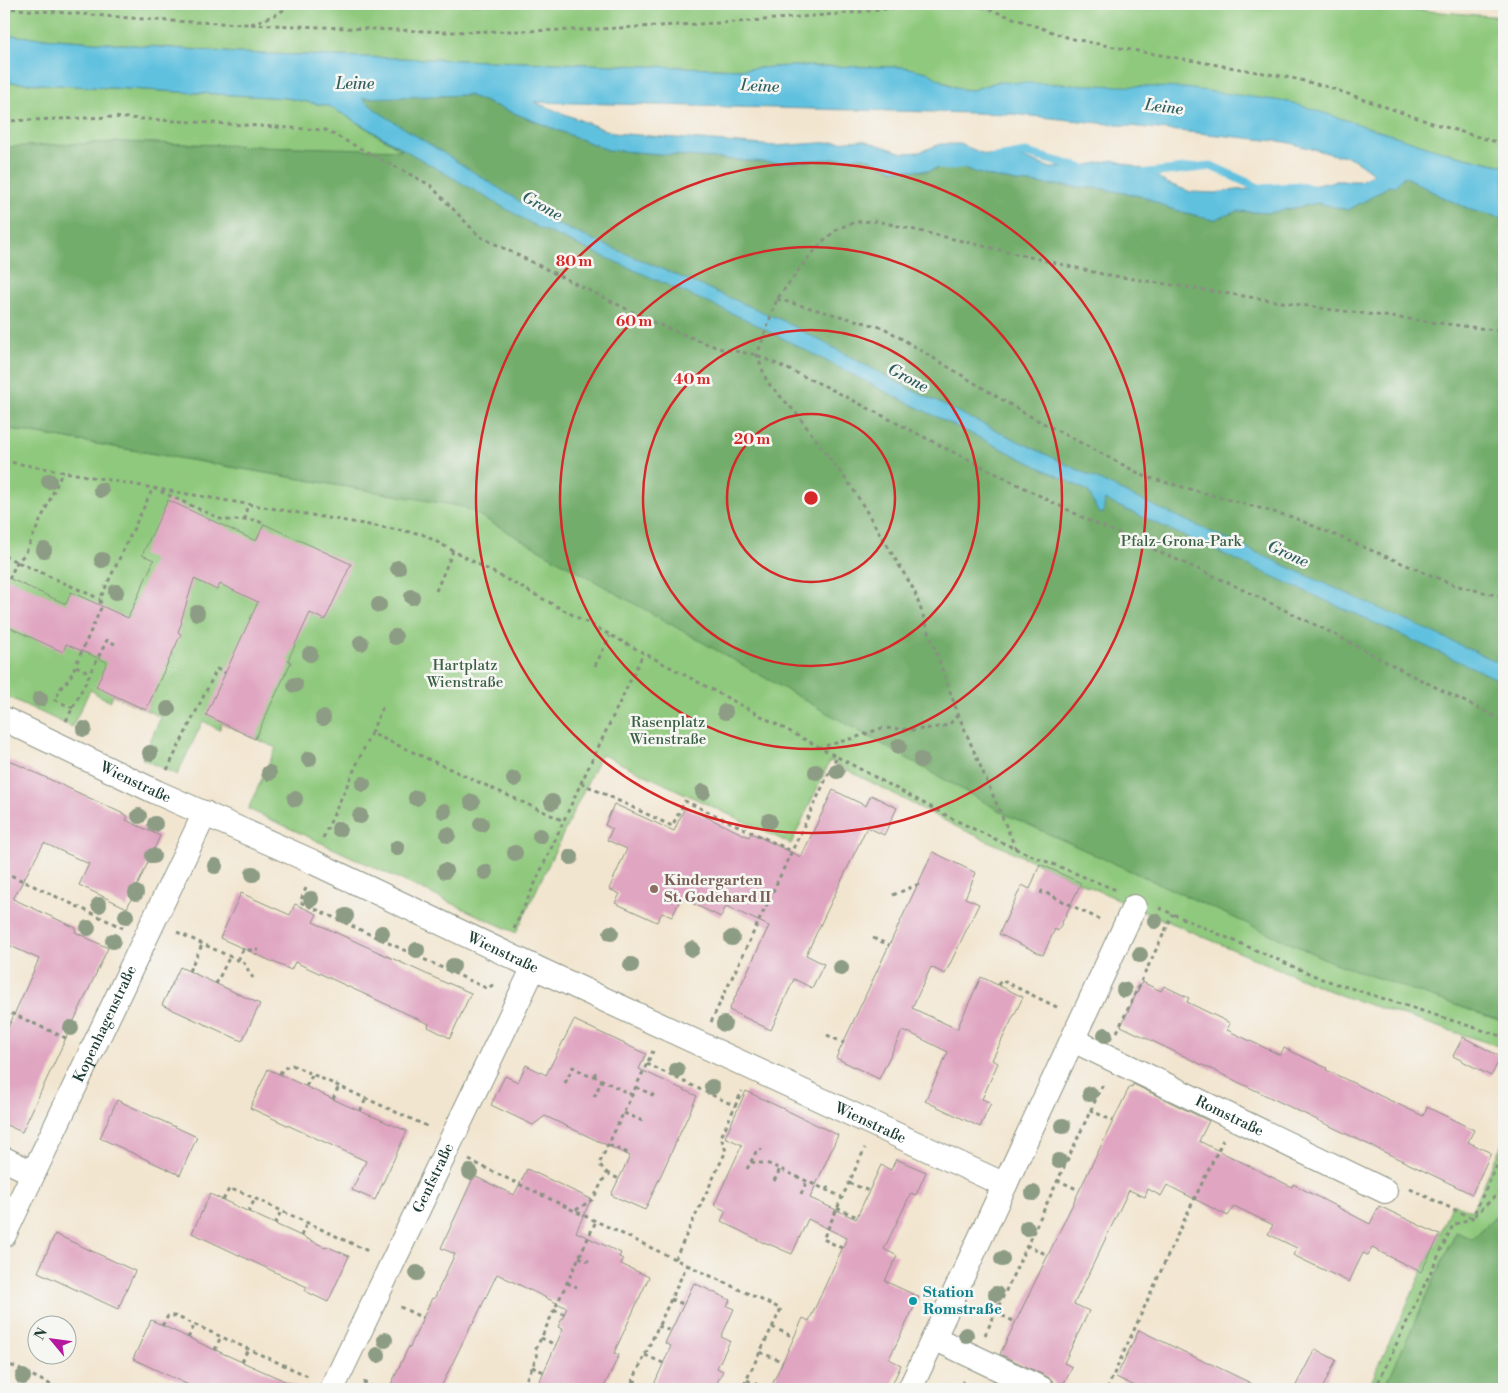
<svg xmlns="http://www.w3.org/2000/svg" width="1508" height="1393" font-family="'Libre Bodoni',serif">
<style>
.green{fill:#8fc97d;stroke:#578358}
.forest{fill:#73ad6c;stroke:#497550}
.water{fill:#60c1df;stroke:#407f8a;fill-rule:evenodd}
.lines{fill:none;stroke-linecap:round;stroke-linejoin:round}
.stream{stroke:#60c1df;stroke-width:9}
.building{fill:#e0a5c1}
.minor-casing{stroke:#889182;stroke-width:26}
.path{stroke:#889182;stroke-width:3;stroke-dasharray:4 4;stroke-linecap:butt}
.minor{stroke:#fff;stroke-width:24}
.tree{fill:#8d9c84}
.ring{fill:none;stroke:#d62828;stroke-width:2.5}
.education-dot{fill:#8d6e63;stroke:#f6f6f2;stroke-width:2}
.culture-dot{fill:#0f9aa8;stroke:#f6f6f2;stroke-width:2}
.labels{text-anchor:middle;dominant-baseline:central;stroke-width:5;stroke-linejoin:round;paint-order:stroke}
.park-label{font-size:15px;fill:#3b6046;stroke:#f6f6f2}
.street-label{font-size:15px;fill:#1f3d34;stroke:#f6f6f2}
.education-label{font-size:15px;font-weight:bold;fill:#785e54;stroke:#f6f6f2;text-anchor:start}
.culture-label{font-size:15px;font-weight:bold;fill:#0d838f;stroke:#f6f6f2;text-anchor:start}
.water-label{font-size:16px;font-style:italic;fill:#2f5e5f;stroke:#f6f6f2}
.centre{fill:#d62828;stroke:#f6f6f2;stroke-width:2.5}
.ring-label{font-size:15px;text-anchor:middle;font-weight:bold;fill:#d62828;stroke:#f6f6f2;stroke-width:5;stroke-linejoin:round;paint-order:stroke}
</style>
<rect width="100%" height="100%" fill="#f6f6f2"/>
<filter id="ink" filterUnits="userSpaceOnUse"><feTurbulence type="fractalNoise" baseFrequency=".02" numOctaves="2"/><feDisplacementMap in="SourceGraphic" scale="10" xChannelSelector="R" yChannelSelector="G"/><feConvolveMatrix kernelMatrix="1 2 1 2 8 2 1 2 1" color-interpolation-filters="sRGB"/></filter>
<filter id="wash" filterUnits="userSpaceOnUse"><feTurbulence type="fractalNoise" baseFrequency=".0096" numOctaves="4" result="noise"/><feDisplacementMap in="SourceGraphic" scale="20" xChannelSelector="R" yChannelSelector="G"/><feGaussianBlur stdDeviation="1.12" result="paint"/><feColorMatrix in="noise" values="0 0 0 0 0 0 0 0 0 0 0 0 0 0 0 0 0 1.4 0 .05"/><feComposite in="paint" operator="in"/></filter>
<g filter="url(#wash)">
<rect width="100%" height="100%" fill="#f2e5cf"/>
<path class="green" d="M 4,4 L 1341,4 L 1504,17 L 1504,166 L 1448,153 L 997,82 L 972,90 L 960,89 L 936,78 L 904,67 L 790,66 L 744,69 L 237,53 L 4,35 Z
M 4,82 L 286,98 L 329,106 L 356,122 L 608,150 L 864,157 L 893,170 L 928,171 L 1017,182 L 1474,211 L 1504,218 L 1504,1048 L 1342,996 L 1166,921 L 957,827 L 830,761 L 791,844 L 601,754 L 516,933 L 248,809 L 276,748 L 222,723 L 219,730 L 203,721 L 177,775 L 142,759 L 161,717 L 113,695 L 110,701 L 96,694 L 96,693 L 90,690 L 72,727 L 4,695 L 4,428 L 400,496 L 325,148 L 117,142 L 4,147 Z
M 1504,1139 L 1504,1209 L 1472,1239 L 1456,1232 L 1384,1389 L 1368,1389 L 1439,1235 L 1452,1203 L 1472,1211 Z"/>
<path class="forest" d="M 468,95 L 608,150 L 777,163 L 864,157 L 893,170 L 928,171 L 958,161 L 966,170 L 992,177 L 1017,182 L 1104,189 L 1145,197 L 1168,208 L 1213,220 L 1238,211 L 1269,213 L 1318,203 L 1348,210 L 1370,198 L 1390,185 L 1395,186 L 1404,176 L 1442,197 L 1474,211 L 1504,218 L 1504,1022 L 1334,963 L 1007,815 L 464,507 L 4,428 L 4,147 L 117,142 L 402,150 L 356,122 L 362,98 Z
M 1504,1209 L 1504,1389 L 1384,1389 L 1456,1232 L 1472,1239 Z"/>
<path class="water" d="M 4,35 L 237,53 L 744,69 L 790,66 L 904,67 L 927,72 L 945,83 L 960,89 L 972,90 L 997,82 L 1184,88 L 1290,102 L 1448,153 L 1504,166 L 1504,218 L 1474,211 L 1442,197 L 1404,176 L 1395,186 L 1390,185 L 1370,198 L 1348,210 L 1318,203 L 1269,213 L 1238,211 L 1213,220 L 1168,208 L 1145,197 L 1104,189 L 1017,182 L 992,177 L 966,170 L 958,161 L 928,171 L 893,169 L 864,157 L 777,163 L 608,150 L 468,95 L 362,98 L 377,111 L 554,223 L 784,321 L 908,388 L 1143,501 L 1491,659 L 1504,665 L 1504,682 L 1105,500 L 1103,514 L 1098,512 L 1088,491 L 896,397 L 747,320 L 539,228 L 329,106 L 286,98 L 4,82 ZM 534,102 L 1012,114 L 1286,142 L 1335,155 C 1349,153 1362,165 1373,173 L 1372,175 L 1360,181 L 1335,181 L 1303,188 L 1264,188 L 1236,190 L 1215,193 L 1191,192 L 1167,183 L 1146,170 L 1113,160 L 1078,167 L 1051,168 L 1027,159 L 984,154 L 960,144 L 941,144 L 919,152 L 903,153 L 863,140 L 776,146 L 613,133 Z"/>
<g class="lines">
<path class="stream" d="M 991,159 L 1026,153 L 1088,170
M 935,163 L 947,166 L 971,162
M 1140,174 L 1211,166 L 1261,189 L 1296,187 L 1313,189"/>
</g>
<g id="blocks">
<path class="building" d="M 168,500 L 256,541 L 264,524 L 351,564 L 325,620 L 310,613 L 288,660 L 291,662 L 255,739 L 206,715 L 258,602 L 220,584 L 217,590 L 194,579 L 181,621 L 182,622 L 178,632 L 181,634 L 146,710 L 96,687 L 107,662 L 66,644 L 63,652 L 4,625 L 4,576 L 66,604 L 71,592 L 128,618 L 154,560 L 142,555 Z
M 4,758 L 128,816 L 126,820 L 160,836 L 127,908 L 79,885 L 89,864 L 44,843 L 13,899 L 76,928 L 75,932 L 108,948 L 22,1132 L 4,1124 L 4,1037 L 39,959 L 4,943 Z
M 833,790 L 866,806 L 871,795 L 897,808 L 884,835 L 867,827 L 806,955 L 824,964 L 812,988 L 794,979 L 771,1030 L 729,1010 L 769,926 L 726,906 L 721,917 L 681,898 L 672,917 L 662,913 L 657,922 L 615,903 L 620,894 L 609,889 L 627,849 L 607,840 L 612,829 L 605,825 L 614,804 L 674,831 L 685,807 L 749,837 L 751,833 L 801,857 Z
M 933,852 L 976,873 L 965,898 L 979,904 L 945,974 L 931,967 L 912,1008 L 957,1029 L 981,977 L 1023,997 L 992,1060 L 998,1063 L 982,1099 L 991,1103 L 980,1127 L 925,1101 L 948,1052 L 908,1032 L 907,1033 L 902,1031 L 879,1079 L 836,1058 Z
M 1040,864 L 1081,883 L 1058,931 L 1055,929 L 1043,955 L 999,934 L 1022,885 L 1030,889 Z
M 241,893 L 290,915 L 295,904 L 317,914 L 313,922 L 448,984 L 448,983 L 471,993 L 450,1038 L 428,1027 L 429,1024 L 295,962 L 291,970 L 220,938 Z
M 180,967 L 260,1004 L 242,1041 L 162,1005 Z
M 1142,982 L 1161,991 L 1164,986 L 1189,998 L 1187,1002 L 1230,1023 L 1227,1030 L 1280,1055 L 1284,1048 L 1327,1068 L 1326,1070 L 1423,1116 L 1427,1107 L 1474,1130 L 1468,1142 L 1491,1153 L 1472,1194 L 1121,1026 Z
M 574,1020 L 646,1054 L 639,1069 L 697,1096 L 645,1210 L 611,1195 L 630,1156 L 545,1116 L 533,1125 L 491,1105 L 505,1076 L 518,1082 L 526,1065 L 546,1075 Z
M 1463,1037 L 1501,1057 L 1491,1076 L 1453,1056 Z
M 268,1069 L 348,1106 L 407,1131 L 375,1200 L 352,1190 L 366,1161 L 250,1108 Z
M 1133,1084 L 1209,1121 L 1199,1141 L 1292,1187 L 1293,1184 L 1370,1224 L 1379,1206 L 1440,1235 L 1421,1272 L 1372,1248 L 1368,1255 L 1363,1253 L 1349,1282 L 1293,1255 L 1297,1248 L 1268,1234 L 1273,1225 L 1234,1206 L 1228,1216 L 1167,1185 L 1161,1196 L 1148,1189 L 1145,1197 L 1129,1190 L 1074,1304 L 1089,1311 L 1064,1363 L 1072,1367 L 1061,1389 L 1056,1389 L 1054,1382 L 1048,1377 L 1000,1354 L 1130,1086 L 1132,1087 Z
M 746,1091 L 838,1135 L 810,1198 L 856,1219 L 881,1165 L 891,1170 L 896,1159 L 926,1172 L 916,1195 L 911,1193 L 884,1249 L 897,1256 L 885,1281 L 919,1297 L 889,1359 L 901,1365 L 890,1389 L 770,1389 L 803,1318 L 809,1321 L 847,1238 L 808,1219 L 792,1254 L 764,1242 L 764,1243 L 721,1221 L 726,1211 L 714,1205 L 742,1145 L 725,1137 Z
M 117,1100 L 197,1137 L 180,1175 L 100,1138 Z
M 527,1169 L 591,1199 L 576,1232 L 621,1253 L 619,1257 L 623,1259 L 621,1264 L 649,1277 L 614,1353 L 619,1355 L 603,1389 L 536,1389 L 563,1329 L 558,1327 L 567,1308 L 497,1274 L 473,1324 L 472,1323 L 440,1389 L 389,1389 L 409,1346 L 410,1347 L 432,1298 L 434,1299 L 455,1254 L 441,1248 L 474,1176 L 514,1195 Z
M 210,1194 L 325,1247 L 326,1246 L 349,1256 L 328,1302 L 305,1291 L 307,1287 L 192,1233 Z
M 55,1234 L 135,1271 L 118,1309 L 38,1272 Z
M 694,1283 L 730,1300 L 727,1306 L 734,1309 L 721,1337 L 730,1341 L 717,1368 L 723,1371 L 714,1389 L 652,1389 L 671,1346 L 665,1343 Z
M 151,1320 L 204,1345 L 303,1389 L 197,1389 L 133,1359 Z
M 1139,1330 L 1209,1364 L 1209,1363 L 1263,1389 L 1141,1389 L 1116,1377 Z
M 1315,1349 L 1336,1360 L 1322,1389 L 1294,1389 Z
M 993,1381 L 1010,1389 L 988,1389 Z"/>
</g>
</g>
<g filter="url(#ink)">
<use href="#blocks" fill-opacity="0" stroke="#889182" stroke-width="1"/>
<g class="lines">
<g class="minor-casing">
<g id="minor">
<path id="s1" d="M 4,719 L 156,792 L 313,862 L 534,967 L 1005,1185"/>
<path id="s2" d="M 1073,1040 L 1385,1191"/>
<path d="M 4,1159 L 33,1173"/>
<path id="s3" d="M 4,1235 L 205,813"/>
<path d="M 934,1338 L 1042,1389"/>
<path id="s4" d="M 332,1389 L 534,967"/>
<path d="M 910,1389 L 1134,907"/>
</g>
</g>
<path class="path" d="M 974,4 L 1069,38 L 1103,45 L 1292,78 L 1328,87 L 1429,122 L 1475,136 L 1504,144
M 4,8 L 169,21 L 449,32 L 579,30 L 738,22 L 850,13 L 930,4
M 251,24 L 273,16 L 294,4
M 4,121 L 112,117 L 325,130 L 430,185 L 479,236 L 657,324 L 718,348 L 757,355 L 827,387 L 949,450 L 1090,521 L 1227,582 L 1336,635 L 1411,675 L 1504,721
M 777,299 L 884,328 L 1024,413 L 1146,477 L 1292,517 L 1454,585 L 1504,597
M 4,461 L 153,488 L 422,534 L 955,820 L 1016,849 L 1116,890
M 245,520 L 247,504
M 4,556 L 100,599
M 9,579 L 17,562 L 25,554 L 63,471
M 436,591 L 453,551
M 76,666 L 90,673
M 595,666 L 610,636
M 73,708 L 55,700 L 63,684 L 69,680 L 101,608 L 100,599 L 153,488 L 223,520 L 256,520 L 262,523
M 66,721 L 107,640 L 115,644
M 371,733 L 384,704
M 818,748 L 857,737 L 882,728 L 914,730 L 939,727 L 949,725 L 958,714
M 167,770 L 217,669 L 225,673
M 581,783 L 672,826 L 685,801 L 792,851
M 323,838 L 371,733 L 564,821
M 1016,849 L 958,714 L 914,590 L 853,489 L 796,413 L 767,382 L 757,355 L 777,299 L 804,263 L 824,240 L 839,228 L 856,222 L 877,221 L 1102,274 L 1327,309 L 1504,331
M 4,872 L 123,928
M 306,888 L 300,902 L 486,988 L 496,984
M 1041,894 L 1042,891 L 1099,919
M 893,895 L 919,884
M 1159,908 L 1322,979 L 1504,1037
M 514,929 L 581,783 L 643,654
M 177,932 L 244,963 L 253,978
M 873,938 L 889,945
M 238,960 L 243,950 L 259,950
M 189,971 L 203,943
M 216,984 L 230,956
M 998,985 L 1001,980 L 1059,1008
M 4,1010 L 68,1039
M 711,1022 L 836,758
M 1117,1032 L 1173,914
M 827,1035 L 844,1043
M 647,1064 L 735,1106
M 280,1074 L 282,1069 L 292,1065 L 429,1127
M 594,1076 L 597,1070
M 565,1083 L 573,1067 L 587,1075 L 594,1076 L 632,1095
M 306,1086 L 313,1074
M 636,1087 L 657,1097
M 594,1097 L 602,1080
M 333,1099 L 339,1086
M 1090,1110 L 1113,1121
M 360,1111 L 366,1099
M 624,1113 L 645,1122
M 609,1145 L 630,1154
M 469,1160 L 687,1265 L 629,1389
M 751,1162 L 769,1164 L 842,1197
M 747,1169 L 756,1152 L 762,1149
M 607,1173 L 619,1179
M 1057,1180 L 1079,1190
M 774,1181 L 780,1169
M 849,1183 L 869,1191
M 1410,1189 L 1472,1218 L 1504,1188
M 827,1190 L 831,1183
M 801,1194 L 807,1181
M 223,1200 L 229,1189 L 241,1192 L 370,1252
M 837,1208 L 857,1217
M 576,1210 L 593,1199 L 607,1173 L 599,1164 L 653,1051
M 248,1212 L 255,1199
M 275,1224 L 281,1211
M 301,1236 L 307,1223
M 1026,1245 L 1048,1255
M 842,1248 L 823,1239 L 865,1148
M 579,1257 L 589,1261
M 675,1259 L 726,1151 L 721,1137 L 742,1091
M 687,1265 L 781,1309 L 742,1389
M 567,1283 L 577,1287
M 671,1299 L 683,1304
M 400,1307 L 423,1318
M 554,1310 L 564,1314
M 995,1312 L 1015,1322
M 162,1326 L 168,1316 L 174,1316 L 182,1319 L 310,1377
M 658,1326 L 671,1331
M 772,1327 L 794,1337
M 985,1335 L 1104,1082
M 188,1338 L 195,1324
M 541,1338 L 556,1345
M 215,1350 L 221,1336
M 760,1352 L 783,1362
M 645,1355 L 663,1363
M 4,1362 L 60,1389
M 242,1362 L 248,1349
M 532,1367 L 544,1372
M 633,1380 L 651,1389
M 747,1380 L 767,1389
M 363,1382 L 378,1389
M 523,1386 L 537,1357 L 535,1351 L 596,1221
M 958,1389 L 963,1381
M 1107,1389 L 1187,1214 L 1223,1140
M 1375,1389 L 1453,1225 L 1472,1218 L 1504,1151"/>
<use href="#minor" class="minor"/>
</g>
<g class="tree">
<circle cx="49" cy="481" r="8"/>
<circle cx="101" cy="490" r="8"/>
<circle cx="44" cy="550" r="8"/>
<circle cx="102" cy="560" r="8"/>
<circle cx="398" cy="568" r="8"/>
<circle cx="116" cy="592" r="8"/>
<circle cx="412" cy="597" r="8"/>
<circle cx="379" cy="605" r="8"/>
<circle cx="197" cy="613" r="8"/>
<circle cx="395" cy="637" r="8"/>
<circle cx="361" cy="643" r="8"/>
<circle cx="310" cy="654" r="8"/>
<circle cx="295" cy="685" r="8"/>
<circle cx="40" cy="699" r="8"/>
<circle cx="168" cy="709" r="8"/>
<circle cx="725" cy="712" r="8"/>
<circle cx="323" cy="718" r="8"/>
<circle cx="84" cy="729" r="8"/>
<circle cx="899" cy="746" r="8"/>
<circle cx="150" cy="753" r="8"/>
<circle cx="309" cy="759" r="8"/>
<circle cx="921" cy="760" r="8"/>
<circle cx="837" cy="771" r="8"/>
<circle cx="816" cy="772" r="8"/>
<circle cx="269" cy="773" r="8"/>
<circle cx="514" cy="779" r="8"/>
<circle cx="363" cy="784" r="8"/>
<circle cx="703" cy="792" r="8"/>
<circle cx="416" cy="798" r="8"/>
<circle cx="295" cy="799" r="8"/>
<circle cx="472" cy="802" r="8"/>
<circle cx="552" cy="802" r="8"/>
<circle cx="444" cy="811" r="8"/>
<circle cx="139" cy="816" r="8"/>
<circle cx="360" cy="816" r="8"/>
<circle cx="769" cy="821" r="8"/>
<circle cx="155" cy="824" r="8"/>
<circle cx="481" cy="824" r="8"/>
<circle cx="339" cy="829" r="8"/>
<circle cx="448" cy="835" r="8"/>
<circle cx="540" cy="836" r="8"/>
<circle cx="397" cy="848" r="8"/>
<circle cx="515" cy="853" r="8"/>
<circle cx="153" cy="856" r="8"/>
<circle cx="571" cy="857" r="8"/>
<circle cx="215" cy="866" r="8"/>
<circle cx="445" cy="871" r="8"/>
<circle cx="485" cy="872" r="8"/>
<circle cx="253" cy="874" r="8"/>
<circle cx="136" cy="893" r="8"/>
<circle cx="311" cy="899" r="8"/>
<circle cx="99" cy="905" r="8"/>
<circle cx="126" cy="916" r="8"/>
<circle cx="346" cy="916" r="8"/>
<circle cx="1155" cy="921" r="8"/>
<circle cx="88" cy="928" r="8"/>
<circle cx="382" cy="933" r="8"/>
<circle cx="611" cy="933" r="8"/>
<circle cx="732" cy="938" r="8"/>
<circle cx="113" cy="941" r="8"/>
<circle cx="692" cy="949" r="8"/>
<circle cx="417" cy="950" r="8"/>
<circle cx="1140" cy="955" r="8"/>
<circle cx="631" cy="965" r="8"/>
<circle cx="453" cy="966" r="8"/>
<circle cx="841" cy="968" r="8"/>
<circle cx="1124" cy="990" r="8"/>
<circle cx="724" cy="1024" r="8"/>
<circle cx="71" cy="1028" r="8"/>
<circle cx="1105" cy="1035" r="8"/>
<circle cx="677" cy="1070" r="8"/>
<circle cx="712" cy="1087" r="8"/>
<circle cx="1090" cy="1094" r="8"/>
<circle cx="1063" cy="1126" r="8"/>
<circle cx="1059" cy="1161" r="8"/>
<circle cx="470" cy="1172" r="8"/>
<circle cx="1033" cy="1193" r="8"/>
<circle cx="1027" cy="1228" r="8"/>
<circle cx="1002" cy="1259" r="8"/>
<circle cx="417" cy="1273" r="8"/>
<circle cx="996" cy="1294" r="8"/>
<circle cx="966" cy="1335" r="8"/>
<circle cx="385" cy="1340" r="8"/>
<circle cx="378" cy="1355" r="8"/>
<circle cx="23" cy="1377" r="8"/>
</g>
</g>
<g class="ring">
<circle cx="811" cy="498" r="84"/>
<circle cx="811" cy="498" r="168"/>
<circle cx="811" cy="498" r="251"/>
<circle cx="811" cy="498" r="335"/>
</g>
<circle class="education-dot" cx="654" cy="889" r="5"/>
<circle class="culture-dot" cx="913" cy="1301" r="5"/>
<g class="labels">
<g class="park-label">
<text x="1181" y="541">Pfalz-Grona-Park</text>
<text x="465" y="665">Hartplatz<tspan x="465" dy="17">Wienstraße</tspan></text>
<text x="668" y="722">Rasenplatz<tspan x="668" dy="17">Wienstraße</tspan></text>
</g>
<g class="street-label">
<text stroke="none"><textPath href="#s1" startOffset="146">Wienstraße</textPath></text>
<text stroke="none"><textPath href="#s1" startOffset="551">Wienstraße</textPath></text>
<text stroke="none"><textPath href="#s3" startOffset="234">Kopenhagenstraße</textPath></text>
<text stroke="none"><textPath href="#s2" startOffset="174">Romstraße</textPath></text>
<text stroke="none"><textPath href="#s1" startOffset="956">Wienstraße</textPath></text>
<text stroke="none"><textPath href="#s4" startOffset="234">Genfstraße</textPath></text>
</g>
<g class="education-label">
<text x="664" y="880">Kindergarten<tspan x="664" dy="17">St. Godehard II</tspan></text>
</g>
<g class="culture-label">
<text x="923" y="1292">Station<tspan x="923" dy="17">Romstraße</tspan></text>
</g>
<g class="water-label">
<text x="355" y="84">Leine</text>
<text transform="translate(760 86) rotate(3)">Leine</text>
<text transform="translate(1164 107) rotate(7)">Leine</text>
<text transform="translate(542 206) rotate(29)">Grone</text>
<text transform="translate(908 378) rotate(28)">Grone</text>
<text transform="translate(1288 554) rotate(24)">Grone</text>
</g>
</g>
<circle cx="811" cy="498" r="8" class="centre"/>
<g class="ring-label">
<text x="574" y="266">80 m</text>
<text x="634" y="326">60 m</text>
<text x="692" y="384">40 m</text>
<text x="752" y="444">20 m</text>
</g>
<rect width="1508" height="1393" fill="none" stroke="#f6f6f2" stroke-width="20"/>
<g transform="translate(52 1340) rotate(299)"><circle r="24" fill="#f6f6f2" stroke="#a0aca6"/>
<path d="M0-4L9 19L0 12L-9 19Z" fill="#b5179e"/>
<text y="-8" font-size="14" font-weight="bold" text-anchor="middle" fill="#1f3d34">N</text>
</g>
</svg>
